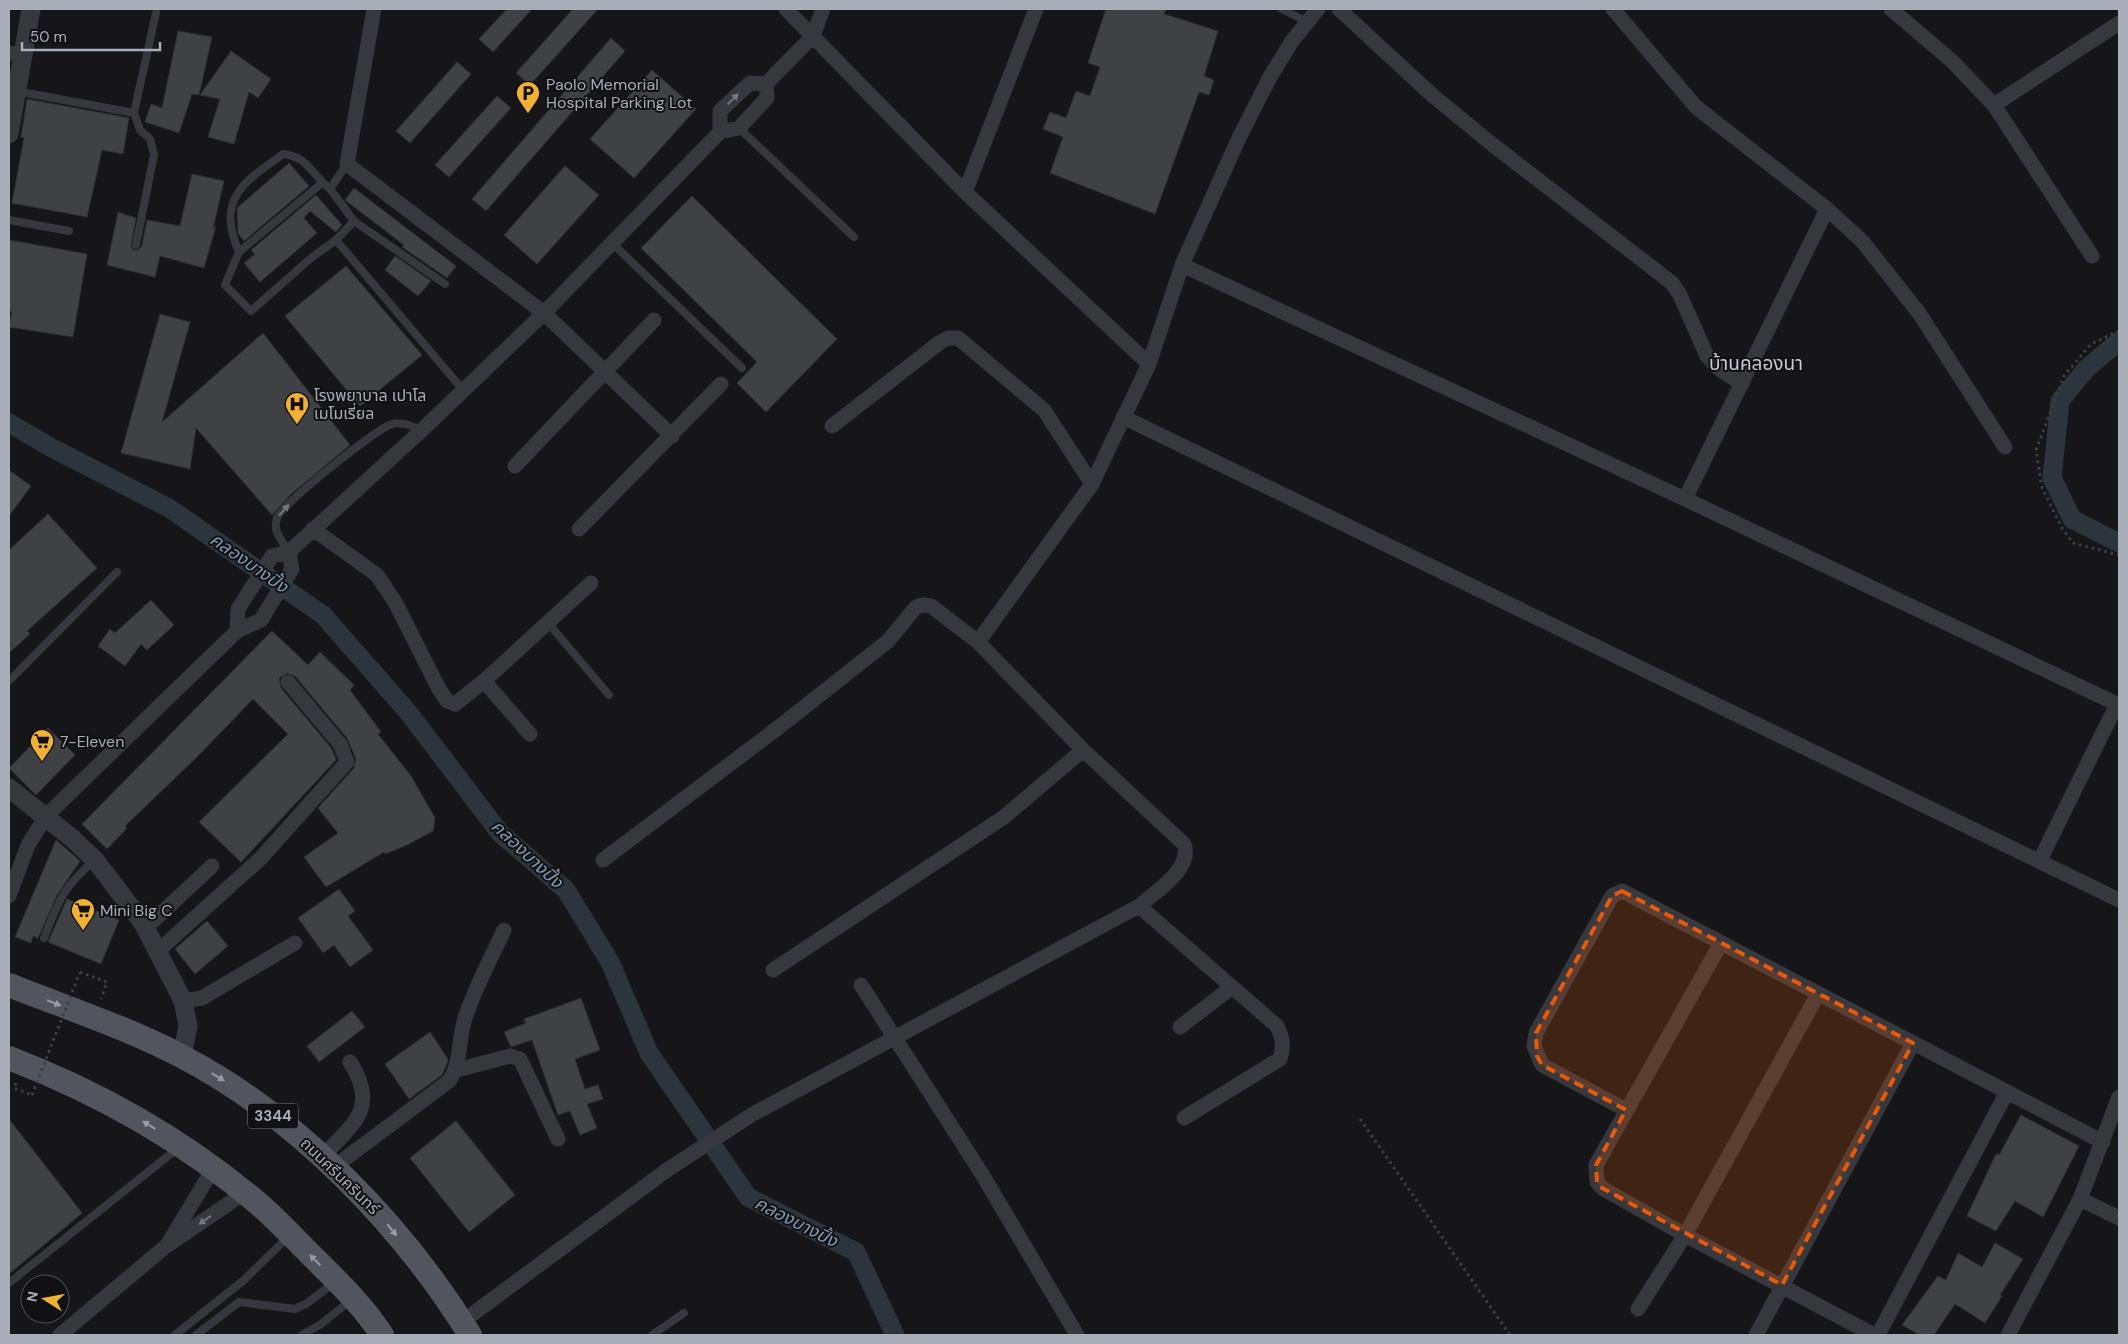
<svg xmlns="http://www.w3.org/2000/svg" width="2128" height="1344" font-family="'DM Sans','Noto Sans Thai',sans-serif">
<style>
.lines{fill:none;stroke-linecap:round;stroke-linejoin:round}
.canal{stroke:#2c353c;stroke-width:19}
.building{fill:#404145;stroke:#303034}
.path{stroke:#3d3f44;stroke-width:3;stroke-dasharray:2.5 4;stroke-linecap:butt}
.service{stroke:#37383d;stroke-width:8}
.minor{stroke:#37383d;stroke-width:15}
.tertiary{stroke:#37383d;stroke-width:19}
.primary{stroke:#53555c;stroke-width:24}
.path-bridge{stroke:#3d3f44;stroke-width:3;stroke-dasharray:2.5 4;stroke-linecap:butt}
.oneway{fill:#757881}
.oneway2{fill:#979ba6}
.marked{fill:#e8590c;fill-opacity:0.2;stroke:#e8590c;stroke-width:4;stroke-dasharray:10 6;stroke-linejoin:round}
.labels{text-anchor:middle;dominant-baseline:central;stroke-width:4;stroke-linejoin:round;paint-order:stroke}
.shield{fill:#111113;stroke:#7b7e86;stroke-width:1}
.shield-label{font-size:15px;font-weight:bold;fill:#a8adb8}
.poi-label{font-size:16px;fill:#a8adb8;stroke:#111113;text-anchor:start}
.street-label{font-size:16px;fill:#a8adb8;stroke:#111113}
.water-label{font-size:18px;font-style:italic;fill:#7f9bb3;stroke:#111113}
.quarter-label{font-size:19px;fill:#c9ccd4;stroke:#111113}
</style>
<rect width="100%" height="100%" fill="#161618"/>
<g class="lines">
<path class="canal" d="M 2119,341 L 2086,369 L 2060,401 L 2052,478 L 2072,519 L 2119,543
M 9,423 L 52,448 L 169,508 L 323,615 L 408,712 L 500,833 L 566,890 L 610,962 L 649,1053 L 748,1197 L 856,1252 L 895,1335"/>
</g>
<path class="building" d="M 507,9 L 532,9 L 493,52 L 479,39 Z
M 573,9 L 598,9 L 530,85 L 516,73 Z
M 1106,9 L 1166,9 L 1164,14 L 1218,31 L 1204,76 L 1214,80 L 1209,95 L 1199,92 L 1155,214 L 1050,173 L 1063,137 L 1043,129 L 1050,112 L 1066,118 L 1076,91 L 1090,96 L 1100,67 L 1088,63 Z
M 178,31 L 212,37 L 199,95 L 192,94 L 179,133 L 145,122 L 151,104 L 162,108 Z
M 611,38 L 625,51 L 486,211 L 472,199 Z
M 231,51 L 271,79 L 258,98 L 249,92 L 234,144 L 208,137 L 220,99 L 200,95 Z
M 457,62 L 471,74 L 410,143 L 396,131 Z
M 652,70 L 696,109 L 634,178 L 590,139 Z
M 497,96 L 511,108 L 449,177 L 435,165 Z
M 27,99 L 129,118 L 123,154 L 102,150 L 87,217 L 12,203 L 24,138 L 21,137 Z
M 289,163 L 309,186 L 244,241 L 238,233 L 237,208 Z
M 565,166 L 599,195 L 537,264 L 504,235 Z
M 192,174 L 224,181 L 213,229 L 216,226 L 204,268 L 160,256 L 155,277 L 107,265 L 118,212 L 136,218 L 131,246 L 133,250 L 138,250 L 142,246 L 147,220 L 180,226 Z
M 354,188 L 456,266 L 447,278 L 402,247 L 404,245 L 345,200 Z
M 316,195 L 342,225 L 336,232 L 310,211 L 304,218 L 317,233 L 260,282 L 244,263 L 255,254 L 251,250 Z
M 692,196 L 837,339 L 766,412 L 737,383 L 757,362 L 641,248 Z
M 9,240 L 87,254 L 73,337 L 9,327 L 12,312 L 9,311 Z
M 395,256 L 431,281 L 418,296 L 385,270 Z
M 346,266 L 422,355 L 360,406 L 285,316 Z
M 160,314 L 190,322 L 162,422 L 263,333 L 350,445 L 291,494 L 272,515 L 196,428 L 190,469 L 121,453 Z
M 9,470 L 31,486 L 9,516 Z
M 48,514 L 97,568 L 27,631 L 30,634 L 9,653 L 9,550 Z
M 151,600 L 174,625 L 147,650 L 141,644 L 125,666 L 98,646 L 110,629 L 115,633 Z
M 272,631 L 308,665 L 320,652 L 354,685 L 350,690 L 381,732 L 378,734 L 411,776 L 435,818 L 433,831 L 407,845 L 385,854 L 384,852 L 326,887 L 304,857 L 338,833 L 318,808 L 354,768 L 356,759 L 347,738 L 295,676 L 287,673 L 279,678 L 281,688 L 332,749 L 336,760 L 241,862 L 199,822 L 288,734 L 253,699 L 197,757 L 125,826 L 127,828 L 107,849 L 82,824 Z
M 48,728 L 75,755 L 36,795 L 9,768 Z
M 56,840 L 80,861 L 57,895 L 38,938 L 33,936 L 31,943 L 15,937 Z
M 339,889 L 355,911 L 348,916 L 373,950 L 350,967 L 334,945 L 323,953 L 298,918 Z
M 67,899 L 119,920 L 101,964 L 48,942 Z
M 207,921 L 228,946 L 195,974 L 175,949 Z
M 581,998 L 600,1050 L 575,1059 L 585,1089 L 598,1085 L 603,1099 L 587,1104 L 597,1128 L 580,1135 L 570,1111 L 558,1115 L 532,1040 L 511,1047 L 504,1032 L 526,1023 L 524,1019 Z
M 352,1011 L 365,1027 L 319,1062 L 307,1046 Z
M 430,1032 L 448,1059 L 447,1063 L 442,1075 L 409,1099 L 385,1064 Z
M 2021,1115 L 2079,1146 L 2043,1217 L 2015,1201 L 1996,1231 L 1967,1216 L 1996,1154 L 1999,1155 Z
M 9,1119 L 82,1213 L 9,1274 Z
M 456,1121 L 515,1195 L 469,1232 L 410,1158 Z
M 1995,1243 L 2023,1259 L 2000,1295 L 2002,1296 L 1985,1323 L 1955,1304 L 1934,1335 L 1920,1335 L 1902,1325 L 1938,1276 L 1946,1280 L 1958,1253 L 1982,1267 Z"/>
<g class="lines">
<path class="path" d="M 2119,331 L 2091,344 L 2064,376 L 2036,450 L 2042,488 L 2062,528 L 2073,543 L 2119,555
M 80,972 L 107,982 L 101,999
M 16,1083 L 14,1088 L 32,1095
M 1360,1119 L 1510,1335"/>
<path class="service" d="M 1282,9 L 1307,22
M 16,91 L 134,113 L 140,130 L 150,139 L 154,155 L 136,245
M 134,113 L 156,13
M 739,128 L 854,237
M 347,164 L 330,189 L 354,221 L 445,284
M 330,189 C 312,175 309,157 283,154 C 242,183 216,200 239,252 L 225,285 L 251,311 L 311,258 L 336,240 L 463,390
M 9,220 L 69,231
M 336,240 L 354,221
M 612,243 L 742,368
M 239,252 L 322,183
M 289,552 C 282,541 272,531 277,518 C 283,503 376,429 392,424 C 402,421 413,427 422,430
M 548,623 L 609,695
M 9,681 L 117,572
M 44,938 C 59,900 63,887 95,860
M 9,1283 L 178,1148
M 175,1335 L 244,1280 L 289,1236
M 196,1335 L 239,1302 L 295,1309 L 306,1304 L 335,1282
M 302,1335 L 321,1324 L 351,1300
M 652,1335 L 684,1313"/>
<path class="minor" d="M 374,9 L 347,164 L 544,313 L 672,436
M 786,9 L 965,192 L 1149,364
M 1339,9 L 1432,95 L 1493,145 L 1672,283 L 1680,295 L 1707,356 L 1718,368 L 1742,384
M 1613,9 L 1696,107 L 1827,209 L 1685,499
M 1891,9 L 1952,61 L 1994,105 L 2119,23
M 9,53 L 22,55
M 1994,105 L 2092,256
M 720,132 L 720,111 L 750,83 L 766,84 L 813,36 L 823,9
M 965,192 L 1036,9
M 1827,209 L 1862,241 L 1919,313 L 2005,447
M 1182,265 L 1685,499 L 2119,705
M 1123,417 L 2119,900
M 832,426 L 939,343 L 948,338 L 958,338 L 1044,410 L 1092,484
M 515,466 L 654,320
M 313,529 L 377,575 L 395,602 L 439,689 L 447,701 L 455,704 L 484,681 L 591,583
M 579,529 L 721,384
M 237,631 L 238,609 L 272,556 L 289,552 L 422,430 L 544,313 L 720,132 L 739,128 L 767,98 L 766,84
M 978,642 L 1092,484 L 1149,364 L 1182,265 L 1238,140 L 1270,77 L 1292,41 L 1318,9
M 484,681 L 530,734
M 2040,860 L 2117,704
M 9,896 L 28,845 L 46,816 L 237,631 L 261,620 L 292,569 L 289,552
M 1139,906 L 1277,1026 C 1283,1038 1284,1046 1280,1059 L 1184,1118
M 143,923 L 153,921 L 212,866
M 1721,943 L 1596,1165 L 1597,1182 L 1602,1188 L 1685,1235 L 1874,1335
M 158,951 L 261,858 L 347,762 L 340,744 L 288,682
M 773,970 L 1004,817 L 1083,750
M 861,985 L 982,1174 L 1077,1335
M 183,1001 L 202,998 L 295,943
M 1180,1027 L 1232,987
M 457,1070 L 510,1056 L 520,1059 L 558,1139
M 1626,1110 L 1542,1065 L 1534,1046 L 1536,1033 L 1612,896 L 1622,891 L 2103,1142
M 323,1156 C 354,1123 379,1108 350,1062
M 334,1167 L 449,1081 C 462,1062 458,1036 466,1015 C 476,986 491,958 504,930
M 2080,1199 L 2119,1218
M 169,1242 L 213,1169
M 1638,1309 L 1685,1235 L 1818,994
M 462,1322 L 667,1170 L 753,1114 L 1139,906 C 1155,892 1193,869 1184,844 L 1083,750 L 978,642 L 931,606 L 923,605 L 916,607 L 888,641 L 779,727 L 603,860
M 60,1335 L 165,1247 L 244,1193
M 1756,1335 L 1913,1043
M 1878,1335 L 2007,1092
M 2008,1335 L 2080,1199 L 2119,1097"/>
<path class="tertiary" d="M 9,134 L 31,9
M 9,788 L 73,839 L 95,860 L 143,923 L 183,1001 L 188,1026 L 182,1057"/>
<path class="primary" d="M 9,985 C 67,1008 128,1028 183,1057 C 299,1118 402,1225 470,1335
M 9,1058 C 100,1093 185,1141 260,1205 C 277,1220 293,1237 309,1253 C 335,1279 362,1304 382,1335"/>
<path class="path-bridge" d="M 32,1095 L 80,972"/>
</g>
<defs><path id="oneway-solid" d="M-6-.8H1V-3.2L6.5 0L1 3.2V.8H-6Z" transform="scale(1.25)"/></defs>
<g class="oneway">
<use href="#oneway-solid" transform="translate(733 99) rotate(-44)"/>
<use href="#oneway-solid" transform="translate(284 510) rotate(-49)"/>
<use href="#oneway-solid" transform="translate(205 1220) rotate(145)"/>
</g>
<g class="oneway2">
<use href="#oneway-solid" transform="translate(54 1003) rotate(22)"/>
<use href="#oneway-solid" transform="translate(218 1077) rotate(31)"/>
<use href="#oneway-solid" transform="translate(149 1125) rotate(-149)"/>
<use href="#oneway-solid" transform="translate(392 1230) rotate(51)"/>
<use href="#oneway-solid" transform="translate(315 1260) rotate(-135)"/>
</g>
<path class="marked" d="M 1622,891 L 1913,1043 L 1782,1285 L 1602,1188 L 1597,1182 L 1596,1165 L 1626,1110 L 1542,1065 L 1537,1056 L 1536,1033 L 1612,896 Z"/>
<defs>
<g id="parking-pin" transform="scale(1.25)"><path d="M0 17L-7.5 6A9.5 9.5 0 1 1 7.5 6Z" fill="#f2b134" stroke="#111113"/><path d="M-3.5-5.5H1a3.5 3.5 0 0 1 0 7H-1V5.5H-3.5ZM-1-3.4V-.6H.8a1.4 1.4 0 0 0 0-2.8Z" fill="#111"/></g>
<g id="hospital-pin" transform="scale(1.25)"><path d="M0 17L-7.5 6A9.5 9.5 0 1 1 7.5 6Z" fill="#f2b134" stroke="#111113"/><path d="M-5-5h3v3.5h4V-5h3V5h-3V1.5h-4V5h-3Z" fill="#111"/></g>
<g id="supermarket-pin" transform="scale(1.25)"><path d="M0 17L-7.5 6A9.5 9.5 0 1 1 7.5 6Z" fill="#f2b134" stroke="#111113"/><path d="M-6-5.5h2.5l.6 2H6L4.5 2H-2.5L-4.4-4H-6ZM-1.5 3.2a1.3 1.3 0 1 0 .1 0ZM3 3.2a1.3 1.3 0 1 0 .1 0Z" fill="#111"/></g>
</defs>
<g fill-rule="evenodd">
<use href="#parking-pin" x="528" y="93"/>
<use href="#hospital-pin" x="297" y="404"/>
<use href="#supermarket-pin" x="42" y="741"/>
<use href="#supermarket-pin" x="83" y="910"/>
</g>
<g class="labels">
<rect class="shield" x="248" y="1103.5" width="50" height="25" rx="4"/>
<g class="shield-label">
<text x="273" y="1116">3344</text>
</g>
<g class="poi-label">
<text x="546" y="84">Paolo Memorial<tspan x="546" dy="18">Hospital Parking Lot</tspan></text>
<text x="314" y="395">โรงพยาบาล เปาโล<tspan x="314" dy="18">เมโมเรี่ยล</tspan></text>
<text x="60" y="741">7-Eleven</text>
<text x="100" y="910">Mini Big C</text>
</g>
<g class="street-label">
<text transform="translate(340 1176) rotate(44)">ถนนศรีนครินทร์</text>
</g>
<g class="water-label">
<text transform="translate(249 563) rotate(35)">คลองบางปิ้ง</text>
<text transform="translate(527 854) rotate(43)">คลองบางปิ้ง</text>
<text transform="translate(796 1222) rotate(27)">คลองบางปิ้ง</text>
</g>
<g class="quarter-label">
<text x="1756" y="363">บ้านคลองนา</text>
</g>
</g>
<rect width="2128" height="1344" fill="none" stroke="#a8adb8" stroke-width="20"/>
<g transform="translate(45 1299) rotate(281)"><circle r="24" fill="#111113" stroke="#4d4f55"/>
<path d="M0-4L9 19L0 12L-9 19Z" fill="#f2b134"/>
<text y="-8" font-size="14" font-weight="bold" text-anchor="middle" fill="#a8adb8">N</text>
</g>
<path d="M22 42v8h138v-8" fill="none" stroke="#a8adb8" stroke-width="2.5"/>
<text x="30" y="42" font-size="15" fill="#a8adb8" stroke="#111113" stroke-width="4" paint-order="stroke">50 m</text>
</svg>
